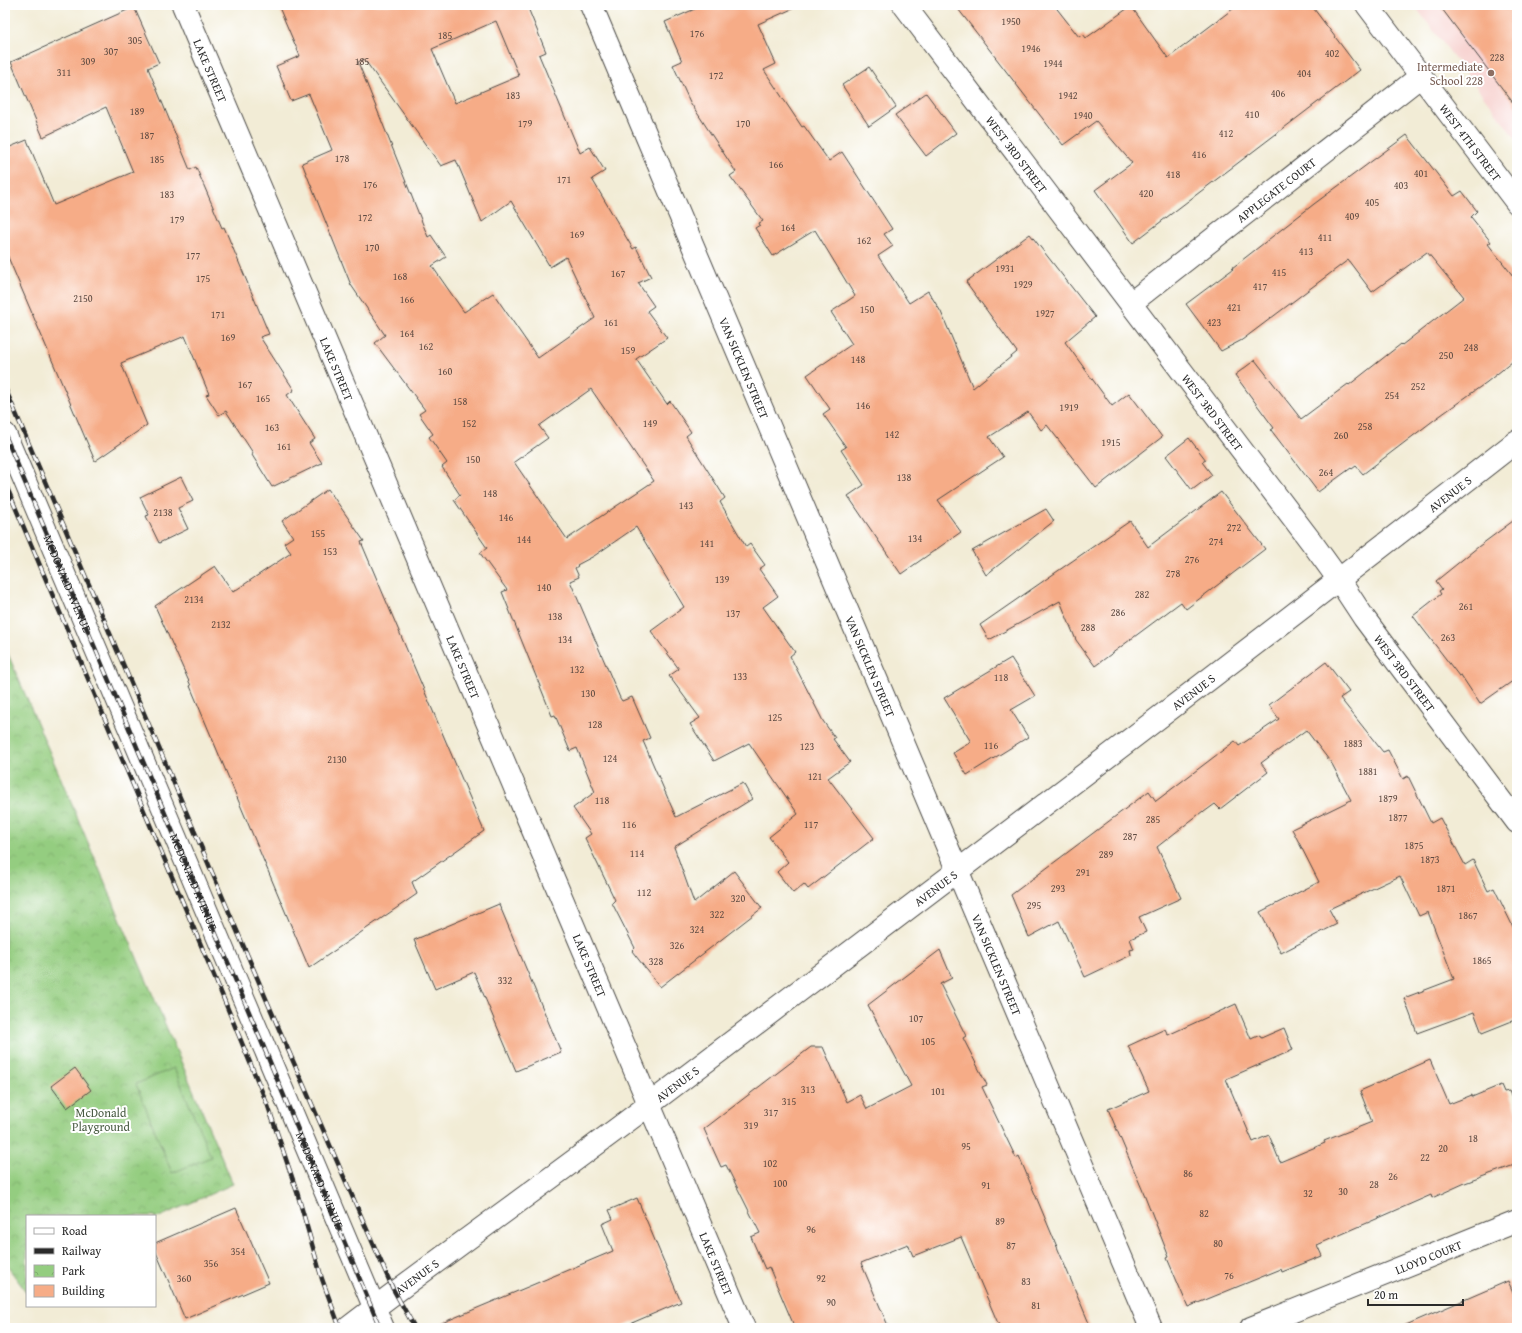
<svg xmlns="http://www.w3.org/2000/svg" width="1522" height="1333" font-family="'Gentium Book Plus',serif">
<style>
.built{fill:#f7d0ce}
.park{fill:url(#park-crowns);stroke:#607c56}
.pitch{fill:#94cd80;stroke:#607c56}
.building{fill:#f6ac87;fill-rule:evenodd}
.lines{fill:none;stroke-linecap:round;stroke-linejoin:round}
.street-casing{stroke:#494845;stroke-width:24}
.secondary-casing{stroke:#494845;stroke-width:24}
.street{stroke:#fff;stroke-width:22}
.secondary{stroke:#fff;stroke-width:22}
.rail-casing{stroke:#2b2b2b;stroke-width:4.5}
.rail{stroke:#fff;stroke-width:3;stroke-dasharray:9;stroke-linecap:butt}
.education-dot{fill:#8d6e63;stroke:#fff;stroke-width:1.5}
.labels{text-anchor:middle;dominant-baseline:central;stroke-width:4;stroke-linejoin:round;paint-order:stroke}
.number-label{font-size:10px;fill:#5e4b42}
.education-label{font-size:12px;fill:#785e54;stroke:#fff;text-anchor:end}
.street-label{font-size:12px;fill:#2b2b2b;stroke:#fff}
.park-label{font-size:12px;fill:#4a5c44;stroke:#fff}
</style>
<defs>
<pattern id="park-crowns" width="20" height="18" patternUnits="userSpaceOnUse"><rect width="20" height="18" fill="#94cd80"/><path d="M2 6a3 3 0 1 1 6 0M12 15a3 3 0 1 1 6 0" fill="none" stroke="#80b06f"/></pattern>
</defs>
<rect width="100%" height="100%" fill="#fff"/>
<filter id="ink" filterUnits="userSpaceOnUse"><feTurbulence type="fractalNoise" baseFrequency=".025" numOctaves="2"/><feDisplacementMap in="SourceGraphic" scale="8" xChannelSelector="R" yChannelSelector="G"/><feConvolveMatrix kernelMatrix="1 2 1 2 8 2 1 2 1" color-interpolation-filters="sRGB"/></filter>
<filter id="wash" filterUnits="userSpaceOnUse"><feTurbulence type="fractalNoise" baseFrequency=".012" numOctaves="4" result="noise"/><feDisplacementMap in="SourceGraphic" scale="16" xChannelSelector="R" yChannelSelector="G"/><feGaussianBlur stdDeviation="0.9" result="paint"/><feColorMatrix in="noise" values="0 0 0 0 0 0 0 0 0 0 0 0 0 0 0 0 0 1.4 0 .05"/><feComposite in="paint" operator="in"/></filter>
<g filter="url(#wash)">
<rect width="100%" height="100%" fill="#f2ecd6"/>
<path class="built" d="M 1414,5 L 1517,5 L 1517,140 Z"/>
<path class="park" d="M 5,647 L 233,1184 L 155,1219 L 155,1216 L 27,1216 L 27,1293 L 5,1263 Z"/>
<path class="pitch" d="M 174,1068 L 211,1157 L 172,1173 L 136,1084 Z"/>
<g id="blocks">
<path class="building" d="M 278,5 L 534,5 L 528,8 L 546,52 L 539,55 L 580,153 L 590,147 L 605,171 L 592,179 L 633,249 L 636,247 L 651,277 L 638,283 L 654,306 L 647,311 L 667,338 L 636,359 L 667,404 L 670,401 L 691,432 L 686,436 L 725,498 L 720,502 L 746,547 L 750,544 L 765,565 L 759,569 L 778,596 L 763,607 L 795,652 L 790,656 L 823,721 L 835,738 L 833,739 L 850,762 L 828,778 L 874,838 L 808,889 L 804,884 L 793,893 L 777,872 L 788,862 L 769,837 L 798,814 L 749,743 L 714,761 L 690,724 L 700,718 L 669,676 L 679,669 L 651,631 L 684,607 L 636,527 L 594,556 L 577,565 L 578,566 L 575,568 L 579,577 L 570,581 L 620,698 L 622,701 L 632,697 L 650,738 L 643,741 L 676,817 L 743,783 L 752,799 L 674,847 L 694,903 L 734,871 L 762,908 L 660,987 L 632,951 L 635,948 L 612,903 L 615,900 L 585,838 L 591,834 L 573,808 L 595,792 L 577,748 L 570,751 L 555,715 L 552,716 L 502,592 L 507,590 L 480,553 L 487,548 L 454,500 L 460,495 L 442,467 L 447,463 L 429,437 L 433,434 L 419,414 L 425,410 L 375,343 L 385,335 L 351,285 L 302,163 L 332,150 L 309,94 L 291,101 L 276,66 L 300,56 ZM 496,21 L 519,76 L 455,103 L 432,49 ZM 364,59 L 441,166 L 456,160 L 482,222 L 511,201 L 550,267 L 566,257 L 595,318 L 538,358 L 493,293 L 464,312 L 432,266 L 446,257 L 431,235 L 428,237 L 358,62 ZM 591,389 L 654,481 L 567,539 L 514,462 L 548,438 L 539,426 Z
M 704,5 L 801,5 L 758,24 L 776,64 L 764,70 L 802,127 L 804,126 L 829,161 L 842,152 L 892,229 L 884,234 L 893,246 L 878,256 L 909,303 L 928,291 L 941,312 L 973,388 L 1017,352 L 966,282 L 1030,234 L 1095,317 L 1065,342 L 1112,406 L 1129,393 L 1162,437 L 1096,488 L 1047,425 L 1041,430 L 1028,412 L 989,437 L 1003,457 L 938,500 L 961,532 L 901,574 L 848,496 L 864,485 L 841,450 L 846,447 L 823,414 L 830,409 L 807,375 L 852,344 L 831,312 L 855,296 L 815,230 L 773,256 L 755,228 L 760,225 L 759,223 L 763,221 L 730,176 L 736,172 L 690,102 L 673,65 L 682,61 L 665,22 Z
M 955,5 L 1054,5 L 1079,37 L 1083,34 L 1086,38 L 1131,6 L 1168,58 L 1238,5 L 1311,5 L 1360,70 L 1133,243 L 1095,190 L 1132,163 L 1096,121 L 1063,145 Z
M 1439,5 L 1517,5 L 1517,108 Z
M 134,7 L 159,63 L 148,68 L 190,170 L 196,167 L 222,228 L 224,227 L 269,334 L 260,337 L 294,390 L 287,395 L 315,439 L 309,443 L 322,463 L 272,487 L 252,455 L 253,453 L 226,411 L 219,415 L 206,395 L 209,394 L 185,336 L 121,363 L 147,425 L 95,461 L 5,250 L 5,149 L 27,140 L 54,205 L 133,172 L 106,107 L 43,137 L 11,62 Z
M 869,67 L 896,107 L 869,126 L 842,85 Z
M 926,93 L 956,133 L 926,156 L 895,115 Z
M 1407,135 L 1454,196 L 1462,191 L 1477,211 L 1471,217 L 1491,242 L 1488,244 L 1517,281 L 1517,358 L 1487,382 L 1434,420 L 1363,474 L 1356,466 L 1352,469 L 1351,468 L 1318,492 L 1271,430 L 1274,428 L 1235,375 L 1255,360 L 1301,419 L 1348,384 L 1349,385 L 1401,344 L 1402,345 L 1464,297 L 1427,252 L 1372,292 L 1348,260 L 1242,340 L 1221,351 L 1186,304 L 1233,269 L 1232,268 L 1314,204 Z
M 1189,438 L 1206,460 L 1202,462 L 1212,475 L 1192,490 L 1166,456 Z
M 181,477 L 193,501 L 178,508 L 188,529 L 159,543 L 146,516 L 149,515 L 140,497 Z
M 328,489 L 364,541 L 361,542 L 484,831 L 412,882 L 417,894 L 309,968 L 190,686 L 191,686 L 155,606 L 215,566 L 233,592 L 291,553 L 284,543 L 293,537 L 282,521 Z
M 1221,492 L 1265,549 L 1186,609 L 1181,602 L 1095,666 L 1076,640 L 1060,601 L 989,640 L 980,625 L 1130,521 L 1148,547 Z
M 1046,509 L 1054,521 L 986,575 L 972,551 Z
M 1517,518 L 1517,678 L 1480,704 L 1461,675 L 1459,676 L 1413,616 L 1441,594 L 1439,591 L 1442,589 L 1436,581 L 1478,547 Z
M 1011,658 L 1035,696 L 1011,710 L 1028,737 L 967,775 L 953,753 L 971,742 L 944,698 Z
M 1326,662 L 1349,692 L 1340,698 L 1383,752 L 1388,750 L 1403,779 L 1408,776 L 1431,823 L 1440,818 L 1465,865 L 1473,860 L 1488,891 L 1494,888 L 1517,935 L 1517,1019 L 1482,1033 L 1474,1012 L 1417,1033 L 1404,998 L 1454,979 L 1428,912 L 1419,916 L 1400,876 L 1329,909 L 1337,924 L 1281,953 L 1260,912 L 1319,882 L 1292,829 L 1351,800 L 1332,764 L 1306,730 L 1261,763 L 1268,772 L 1220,809 L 1215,804 L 1204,812 L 1203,811 L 1157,847 L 1181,898 L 1139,917 L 1146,932 L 1130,939 L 1134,949 L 1130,950 L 1131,955 L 1085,977 L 1059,921 L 1029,937 L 1011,895 L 1149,791 L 1156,801 L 1235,741 L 1239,746 L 1279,719 L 1269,705 Z
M 499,904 L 561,1052 L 516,1071 L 474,972 L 435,989 L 414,940 Z
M 940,950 L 952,978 L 940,984 L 966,1036 L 963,1038 L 987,1085 L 982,1087 L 1016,1158 L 1019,1156 L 1091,1328 L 1000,1328 L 961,1237 L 913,1256 L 908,1244 L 861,1263 L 889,1328 L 795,1328 L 769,1267 L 765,1269 L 751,1237 L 760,1233 L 726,1165 L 721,1167 L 704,1129 L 811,1047 L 823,1047 L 847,1102 L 860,1095 L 867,1109 L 911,1086 L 868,1005 Z
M 1236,1004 L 1251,1039 L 1260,1035 L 1261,1038 L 1284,1028 L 1293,1050 L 1226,1079 L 1253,1142 L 1269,1135 L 1280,1162 L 1325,1143 L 1324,1141 L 1372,1122 L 1360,1091 L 1430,1060 L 1449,1104 L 1472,1095 L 1472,1097 L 1501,1085 L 1504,1092 L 1509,1091 L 1517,1111 L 1517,1164 L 1465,1183 L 1432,1198 L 1431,1195 L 1317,1245 L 1322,1256 L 1282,1272 L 1281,1269 L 1188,1307 L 1167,1258 L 1169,1257 L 1145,1196 L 1108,1109 L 1149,1091 L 1128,1046 L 1165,1029 L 1168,1035 Z
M 75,1068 L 91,1090 L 67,1108 L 51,1086 Z
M 637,1198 L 681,1302 L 620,1328 L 430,1328 L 613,1251 L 602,1224 L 613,1219 L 609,1210 Z
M 236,1208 L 269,1283 L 185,1319 L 155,1250 L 155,1243 Z
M 1508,1281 L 1517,1301 L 1517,1328 L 1399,1328 Z"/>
</g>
</g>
<g filter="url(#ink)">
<use href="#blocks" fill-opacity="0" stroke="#494845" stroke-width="1"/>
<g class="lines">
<g class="street-casing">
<g id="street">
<path id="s1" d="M 183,5 L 744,1328"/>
<path id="s2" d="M 591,5 L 1151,1328"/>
<path id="s3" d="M 904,5 L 1313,544 L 1339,580 L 1364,618 L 1517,822"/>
<path id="s4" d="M 1367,5 L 1517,203"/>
<path id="s5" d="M 1131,303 L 1421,76"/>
<path id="s6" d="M 348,1328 C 447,1252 550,1180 650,1104 C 940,884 1231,665 1517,441"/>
<path id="s7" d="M 1251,1328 L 1517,1221"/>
</g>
</g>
<g class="secondary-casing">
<g id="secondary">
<path id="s8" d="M 5,434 L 383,1328"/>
</g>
</g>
<use href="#street" class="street"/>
<use href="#secondary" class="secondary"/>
<g class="rail-casing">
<path id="rail" d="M 5,388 L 279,1029 L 393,1289 L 415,1328
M 5,435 L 260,1038 L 380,1328
M 5,483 L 220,990 L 268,1106 L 297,1192 L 322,1279 L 340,1328"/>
</g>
<use href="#rail" class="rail"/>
</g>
</g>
<circle class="education-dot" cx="1491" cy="73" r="4"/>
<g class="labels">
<g class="number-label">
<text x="1011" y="21">1950</text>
<text x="697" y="33">176</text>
<text x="445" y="35">185</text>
<text x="135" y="40">305</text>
<text x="1031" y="48">1946</text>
<text x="111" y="51">307</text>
<text x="1332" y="53">402</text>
<text x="1497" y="57">228</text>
<text x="88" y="61">309</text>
<text x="362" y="61">185</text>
<text x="1053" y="63">1944</text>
<text x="64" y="72">311</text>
<text x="1304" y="73">404</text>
<text x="716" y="75">172</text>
<text x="1278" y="93">406</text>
<text x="513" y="95">183</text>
<text x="1068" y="95">1942</text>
<text x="137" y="111">189</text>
<text x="1252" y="114">410</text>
<text x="1083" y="115">1940</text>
<text x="525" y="123">179</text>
<text x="743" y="123">170</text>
<text x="1226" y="133">412</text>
<text x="147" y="135">187</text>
<text x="1199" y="154">416</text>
<text x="342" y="158">178</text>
<text x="157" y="159">185</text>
<text x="776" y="164">166</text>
<text x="1421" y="173">401</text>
<text x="1173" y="174">418</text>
<text x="564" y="179">171</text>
<text x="370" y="184">176</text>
<text x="1401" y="185">403</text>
<text x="1146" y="193">420</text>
<text x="167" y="194">183</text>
<text x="1372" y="202">405</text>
<text x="1352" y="216">409</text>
<text x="365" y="217">172</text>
<text x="177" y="219">179</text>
<text x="788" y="227">164</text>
<text x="577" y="234">169</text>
<text x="1325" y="237">411</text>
<text x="864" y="240">162</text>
<text x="372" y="247">170</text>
<text x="1306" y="251">413</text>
<text x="193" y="255">177</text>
<text x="1005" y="268">1931</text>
<text x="1279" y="272">415</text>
<text x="618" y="273">167</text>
<text x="400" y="276">168</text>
<text x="203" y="278">175</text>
<text x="1023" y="284">1929</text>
<text x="1260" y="286">417</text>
<text x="83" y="298">2150</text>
<text x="407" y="299">166</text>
<text x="1234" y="307">421</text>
<text x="867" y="309">150</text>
<text x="1045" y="313">1927</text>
<text x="218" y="314">171</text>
<text x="611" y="322">161</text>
<text x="1214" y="322">423</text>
<text x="407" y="333">164</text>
<text x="228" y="337">169</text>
<text x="426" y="346">162</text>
<text x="1471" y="347">248</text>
<text x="628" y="350">159</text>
<text x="1446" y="355">250</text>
<text x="858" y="359">148</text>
<text x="445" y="371">160</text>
<text x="245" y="384">167</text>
<text x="1418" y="386">252</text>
<text x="1392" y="395">254</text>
<text x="263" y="398">165</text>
<text x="460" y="401">158</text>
<text x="863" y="405">146</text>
<text x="1069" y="407">1919</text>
<text x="469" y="423">152</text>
<text x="650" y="423">149</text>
<text x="1365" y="426">258</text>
<text x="272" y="427">163</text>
<text x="892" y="434">142</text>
<text x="1341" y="435">260</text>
<text x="1111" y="442">1915</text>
<text x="284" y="446">161</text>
<text x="473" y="459">150</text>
<text x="1326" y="472">264</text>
<text x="904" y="477">138</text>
<text x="490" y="493">148</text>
<text x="686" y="505">143</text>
<text x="163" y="512">2138</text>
<text x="506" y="517">146</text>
<text x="1234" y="527">272</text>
<text x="318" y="533">155</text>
<text x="915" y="538">134</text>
<text x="524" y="539">144</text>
<text x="1216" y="541">274</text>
<text x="707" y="543">141</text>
<text x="330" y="551">153</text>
<text x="1192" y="559">276</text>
<text x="1173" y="573">278</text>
<text x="722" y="579">139</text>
<text x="544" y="587">140</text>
<text x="1142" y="594">282</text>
<text x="194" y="599">2134</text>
<text x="1466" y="606">261</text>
<text x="1118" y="612">286</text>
<text x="733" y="613">137</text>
<text x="555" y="616">138</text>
<text x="221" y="624">2132</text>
<text x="1088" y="627">288</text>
<text x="1448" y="637">263</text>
<text x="565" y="639">134</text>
<text x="577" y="669">132</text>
<text x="740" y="676">133</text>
<text x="1001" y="677">118</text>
<text x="588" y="693">130</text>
<text x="775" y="717">125</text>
<text x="595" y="724">128</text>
<text x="1353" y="743">1883</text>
<text x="991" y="745">116</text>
<text x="807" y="746">123</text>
<text x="610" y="758">124</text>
<text x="337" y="759">2130</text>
<text x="1368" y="771">1881</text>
<text x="815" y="776">121</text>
<text x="1388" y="798">1879</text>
<text x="602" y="800">118</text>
<text x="1398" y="817">1877</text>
<text x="1153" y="819">285</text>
<text x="629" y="824">116</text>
<text x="811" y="824">117</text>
<text x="1130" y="836">287</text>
<text x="1414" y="845">1875</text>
<text x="637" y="853">114</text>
<text x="1106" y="854">289</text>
<text x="1430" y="859">1873</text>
<text x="1083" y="872">291</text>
<text x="1058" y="888">293</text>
<text x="1446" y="888">1871</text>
<text x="644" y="892">112</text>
<text x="738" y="898">320</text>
<text x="1034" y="905">295</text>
<text x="717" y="914">322</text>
<text x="1468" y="915">1867</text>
<text x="697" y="929">324</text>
<text x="677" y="945">326</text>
<text x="1482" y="960">1865</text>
<text x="656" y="961">328</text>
<text x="505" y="980">332</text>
<text x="916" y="1018">107</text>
<text x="928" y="1041">105</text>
<text x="808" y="1089">313</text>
<text x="938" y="1091">101</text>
<text x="789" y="1101">315</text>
<text x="771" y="1112">317</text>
<text x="751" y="1125">319</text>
<text x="1473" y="1138">18</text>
<text x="966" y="1146">95</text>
<text x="1443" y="1148">20</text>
<text x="1425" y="1157">22</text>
<text x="770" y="1163">102</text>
<text x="1188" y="1173">86</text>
<text x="1393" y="1176">26</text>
<text x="780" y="1183">100</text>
<text x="1374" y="1184">28</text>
<text x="986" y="1185">91</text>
<text x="1343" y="1191">30</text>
<text x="1308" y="1193">32</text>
<text x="1204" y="1213">82</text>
<text x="1000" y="1221">89</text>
<text x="811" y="1229">96</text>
<text x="1218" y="1243">80</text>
<text x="1011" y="1245">87</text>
<text x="238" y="1251">354</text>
<text x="211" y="1263">356</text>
<text x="1229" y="1275">76</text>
<text x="184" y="1278">360</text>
<text x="821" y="1278">92</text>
<text x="1026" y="1281">83</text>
<text x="831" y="1302">90</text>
<text x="1036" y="1305">81</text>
</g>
<g class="education-label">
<text x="1483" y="66">Intermediate<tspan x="1483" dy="14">School 228</tspan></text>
</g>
<g class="street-label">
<text stroke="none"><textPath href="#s1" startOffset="71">LAKE STREET</textPath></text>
<text stroke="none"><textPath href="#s4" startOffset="172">WEST 4TH STREET</textPath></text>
<text stroke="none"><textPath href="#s3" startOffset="187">WEST 3RD STREET</textPath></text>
<text stroke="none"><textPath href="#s5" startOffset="184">APPLEGATE COURT</textPath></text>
<text stroke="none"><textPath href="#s1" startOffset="395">LAKE STREET</textPath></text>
<text stroke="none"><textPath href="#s2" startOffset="394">VAN SICKLEN STREET</textPath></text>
<text stroke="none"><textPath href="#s3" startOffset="511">WEST 3RD STREET</textPath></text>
<text stroke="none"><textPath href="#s6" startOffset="1382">AVENUE S</textPath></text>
<text stroke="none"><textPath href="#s8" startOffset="162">MCDONALD AVENUE</textPath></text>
<text stroke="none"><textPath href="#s1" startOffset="719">LAKE STREET</textPath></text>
<text stroke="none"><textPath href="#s2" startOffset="718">VAN SICKLEN STREET</textPath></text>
<text stroke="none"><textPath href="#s3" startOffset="835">WEST 3RD STREET</textPath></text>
<text stroke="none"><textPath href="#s6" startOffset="1058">AVENUE S</textPath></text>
<text stroke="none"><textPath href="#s8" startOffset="486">MCDONALD AVENUE</textPath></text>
<text stroke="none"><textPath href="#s6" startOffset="734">AVENUE S</textPath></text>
<text stroke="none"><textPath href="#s1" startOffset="1043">LAKE STREET</textPath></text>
<text stroke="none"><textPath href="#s2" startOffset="1042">VAN SICKLEN STREET</textPath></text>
<text stroke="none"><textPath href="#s6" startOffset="410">AVENUE S</textPath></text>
<text stroke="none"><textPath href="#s8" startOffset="810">MCDONALD AVENUE</textPath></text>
<text stroke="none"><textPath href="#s7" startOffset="191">LLOYD COURT</textPath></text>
<text stroke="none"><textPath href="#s1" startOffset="1367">LAKE STREET</textPath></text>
<text stroke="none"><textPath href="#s6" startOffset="86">AVENUE S</textPath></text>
</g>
<g class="park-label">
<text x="101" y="1112">McDonald<tspan x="101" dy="14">Playground</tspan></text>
</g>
</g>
<rect width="1522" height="1333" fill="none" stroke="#fff" stroke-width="20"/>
<rect x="26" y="1215" width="130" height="92" fill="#ffffff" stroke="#aaaaaa"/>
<rect x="34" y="1228" width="20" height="6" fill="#ffffff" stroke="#aaaaaa"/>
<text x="62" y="1235" font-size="12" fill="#2b2b2b">Road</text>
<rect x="34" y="1248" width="20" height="6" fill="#2b2b2b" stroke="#aaaaaa"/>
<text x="62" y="1255" font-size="12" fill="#2b2b2b">Railway</text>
<rect x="34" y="1265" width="20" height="12" fill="url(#park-crowns)" stroke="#aaaaaa"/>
<text x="62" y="1275" font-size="12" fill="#2b2b2b">Park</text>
<rect x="34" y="1285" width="20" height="12" fill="#f6ac87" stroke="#aaaaaa"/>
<text x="62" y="1295" font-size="12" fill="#2b2b2b">Building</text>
<path d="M1368 1299v6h95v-6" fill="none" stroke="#2b2b2b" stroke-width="2"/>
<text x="1374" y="1299" font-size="12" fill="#2b2b2b" stroke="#ffffff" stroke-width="3" paint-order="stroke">20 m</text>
</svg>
